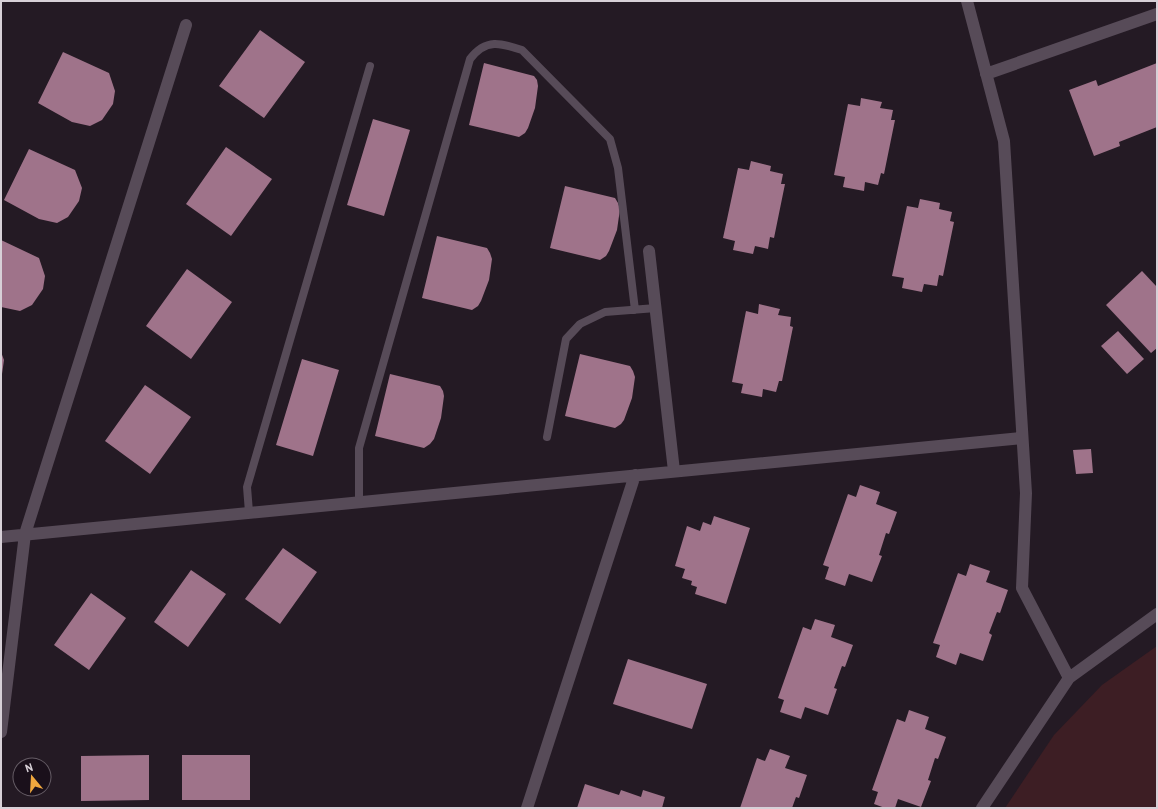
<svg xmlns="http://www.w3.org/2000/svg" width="1158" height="809" font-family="'PT Sans',sans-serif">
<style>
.green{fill:#3d1e24}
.building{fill:#9f738a}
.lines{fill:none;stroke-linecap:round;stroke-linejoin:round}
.lane{stroke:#574b58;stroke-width:8}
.street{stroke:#574b58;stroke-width:12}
</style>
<rect width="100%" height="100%" fill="#241a24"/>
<path class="green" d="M 1157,646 L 1157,808 L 1005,808 L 1054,735 L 1102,685 Z"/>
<path class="building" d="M 260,30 L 305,62 L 264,118 L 219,86 Z
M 63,52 L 109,73 L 115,91 L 113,104 L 102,120 L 90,126 L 72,122 L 38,103 Z
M 484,63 L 534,76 L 537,80 L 538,86 L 535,108 L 528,128 L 525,133 L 519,137 L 469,125 Z
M 1157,63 L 1157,127 L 1119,142 L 1120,146 L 1094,156 L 1069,90 L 1096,80 L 1098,86 Z
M 861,98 L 882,102 L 880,108 L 893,110 L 891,120 L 895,120 L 884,174 L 881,173 L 878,185 L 865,182 L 864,191 L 843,187 L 845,177 L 834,175 L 848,104 L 860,106 Z
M 373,119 L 410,130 L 384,216 L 347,205 Z
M 226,147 L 272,179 L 231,236 L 186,204 Z
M 29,149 L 75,170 L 82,188 L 79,201 L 68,217 L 57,223 L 39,219 L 4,200 Z
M 751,161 L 771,166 L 770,171 L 783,174 L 781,184 L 785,184 L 774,238 L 770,237 L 768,249 L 755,246 L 753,254 L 733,250 L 735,241 L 723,238 L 738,168 L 749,170 Z
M 565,186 L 615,198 L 618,203 L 620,209 L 617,230 L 609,251 L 606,256 L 600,260 L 550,248 Z
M 920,199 L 940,203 L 939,209 L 952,212 L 950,221 L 954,222 L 943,276 L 939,275 L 937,286 L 924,284 L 922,292 L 902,288 L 904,278 L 892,276 L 907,206 L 918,208 Z
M 437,236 L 487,248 L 490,253 L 492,259 L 489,280 L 481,301 L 478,306 L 472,310 L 422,298 Z
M 1,240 L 39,258 L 45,276 L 43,289 L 32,305 L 20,311 L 1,307 Z
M 187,269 L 232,302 L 191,359 L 146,326 Z
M 1142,271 L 1157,287 L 1157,348 L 1151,353 L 1106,305 Z
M 759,304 L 780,309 L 778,315 L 791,317 L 790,326 L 793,327 L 782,381 L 779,381 L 776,392 L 763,389 L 762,397 L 741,393 L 743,384 L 732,382 L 746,311 L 758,314 Z
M 1118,331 L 1144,359 L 1127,374 L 1101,346 Z
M 1,352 L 4,360 L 2,374 L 1,373 Z
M 580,354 L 630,366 L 633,371 L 635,377 L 632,398 L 624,420 L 621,424 L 615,428 L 565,416 Z
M 302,359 L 339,370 L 313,456 L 276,445 Z
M 390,374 L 440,386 L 443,391 L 444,396 L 441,418 L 434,439 L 430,444 L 424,448 L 375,436 Z
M 145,385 L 191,417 L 150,474 L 105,441 Z
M 1091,449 L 1093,473 L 1076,474 L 1073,450 Z
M 860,485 L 880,492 L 876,504 L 897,512 L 889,534 L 886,533 L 879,555 L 882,556 L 872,582 L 849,574 L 845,586 L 825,579 L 829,567 L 823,565 L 848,494 L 856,497 Z
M 714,516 L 750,528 L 726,604 L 695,594 L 697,587 L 691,585 L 692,581 L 682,578 L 685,569 L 675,566 L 687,526 L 700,531 L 703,522 L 711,525 Z
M 283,548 L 317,572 L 280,624 L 245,599 Z
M 970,564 L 990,571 L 986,582 L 1008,590 L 1000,613 L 997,612 L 989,633 L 992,635 L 983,661 L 960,653 L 956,665 L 936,657 L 940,645 L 933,643 L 958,573 L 966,576 Z
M 191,570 L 226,594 L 188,647 L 154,622 Z
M 91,593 L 126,618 L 89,670 L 54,645 Z
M 815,619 L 835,625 L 831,637 L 853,645 L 845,667 L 842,666 L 834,688 L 837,689 L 828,715 L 805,707 L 801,719 L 780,712 L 784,700 L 778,698 L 803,627 L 811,630 Z
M 628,659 L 707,684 L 692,729 L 613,704 Z
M 909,710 L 929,717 L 925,729 L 946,737 L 938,759 L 935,758 L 928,780 L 931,781 L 921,807 L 898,799 L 895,808 L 885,808 L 874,804 L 878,792 L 872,790 L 897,719 L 905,722 Z
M 770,749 L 790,756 L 785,768 L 807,775 L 799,798 L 796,797 L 792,808 L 740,808 L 757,758 L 765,761 Z
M 149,755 L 149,800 L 81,801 L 81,756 Z
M 182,755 L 250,755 L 250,800 L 182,800 Z
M 585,784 L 619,795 L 621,790 L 641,797 L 643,790 L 665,797 L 662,808 L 577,808 Z"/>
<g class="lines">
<path class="lane" d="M 547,437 L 566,339 L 580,324 L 605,312 L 656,308
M 359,502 L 359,448 L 470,59 C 486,38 501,43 522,50 L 610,139 L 618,168 L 635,310
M 249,512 L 247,487 L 370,66"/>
<path class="street" d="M 967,1 L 1004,141 L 1026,493 L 1022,588 L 1069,678
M 986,74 L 1157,14
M 649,251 L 674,471
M 1,537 L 1022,438
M 1,732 L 25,534 L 186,25
M 527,808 L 635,475
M 982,808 L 1069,678 L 1157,614"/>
</g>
<rect width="1158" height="809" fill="none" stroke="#d7d0d7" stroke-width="4"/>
<g transform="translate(32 777) rotate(342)"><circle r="19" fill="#1a101b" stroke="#665d66"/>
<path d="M0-3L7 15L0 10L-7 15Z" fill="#efa73e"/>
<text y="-6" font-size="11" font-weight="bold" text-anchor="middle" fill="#d7d0d7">N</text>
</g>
</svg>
